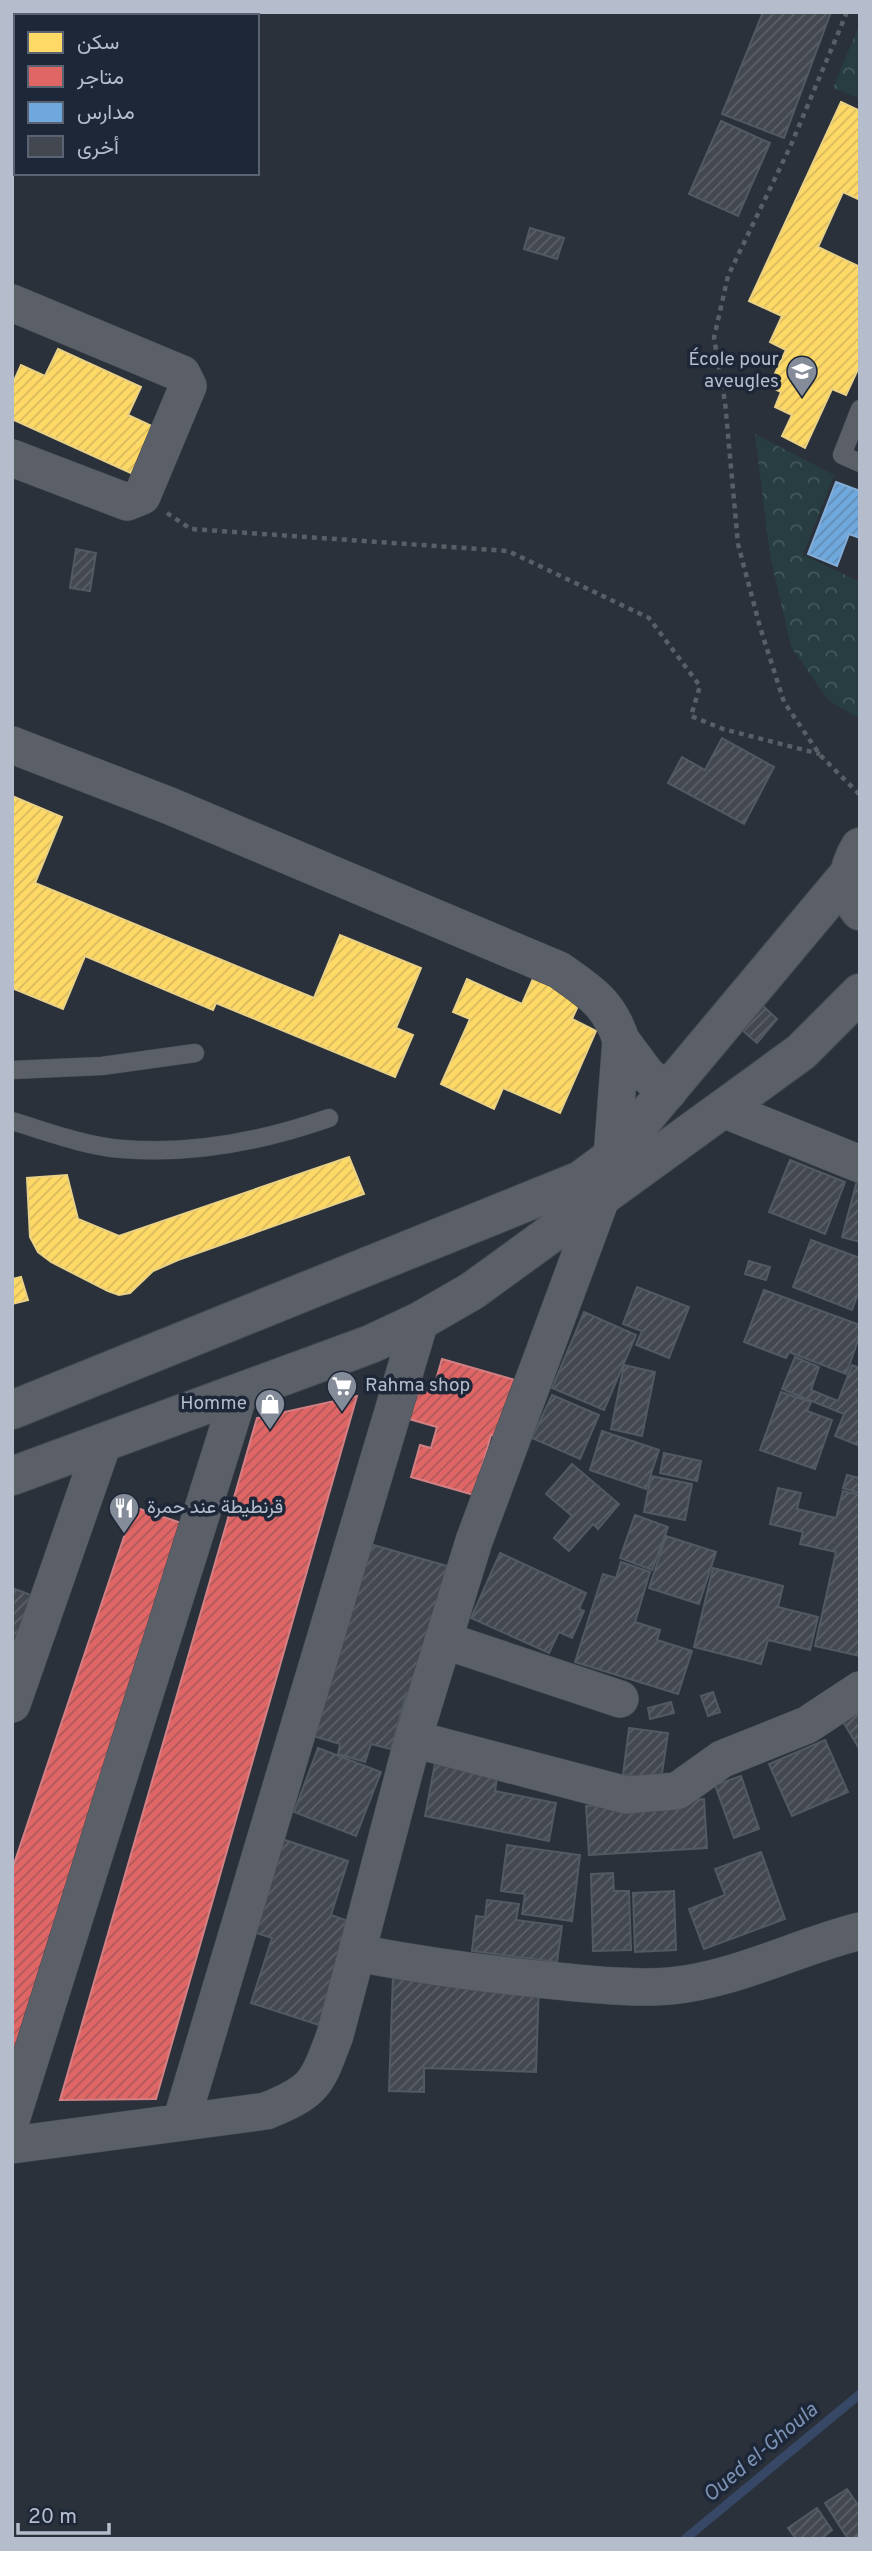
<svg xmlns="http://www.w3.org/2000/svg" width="872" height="2551" font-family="Overpass,Vazirmatn,sans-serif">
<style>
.park{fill:url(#park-crowns)}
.homes{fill:url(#homes-hatch);stroke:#e9d185;stroke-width:2}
.shops{fill:url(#shops-hatch);stroke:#d38085;stroke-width:2}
.schools{fill:url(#schools-hatch);stroke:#84aed7;stroke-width:2}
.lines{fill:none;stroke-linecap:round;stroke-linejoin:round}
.stream{stroke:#364866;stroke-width:9}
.building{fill:url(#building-hatch);stroke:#535963;stroke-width:2}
.service-casing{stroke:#474c53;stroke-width:19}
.minor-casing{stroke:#474c53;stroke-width:38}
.tertiary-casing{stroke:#474c53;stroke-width:40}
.path{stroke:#585f66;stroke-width:4.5;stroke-dasharray:5 5;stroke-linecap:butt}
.service{stroke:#5b6068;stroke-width:18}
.minor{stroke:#5b6068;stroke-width:37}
.tertiary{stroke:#5b6068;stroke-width:38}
.labels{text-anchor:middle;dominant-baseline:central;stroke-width:7;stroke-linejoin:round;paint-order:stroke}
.poi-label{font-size:19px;fill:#b5bdcc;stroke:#1d2737;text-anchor:end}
.water-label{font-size:21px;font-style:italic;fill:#7b92b4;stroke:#1d2737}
</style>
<defs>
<pattern id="park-crowns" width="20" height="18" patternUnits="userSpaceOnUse" patternTransform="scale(1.75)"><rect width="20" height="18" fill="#273d42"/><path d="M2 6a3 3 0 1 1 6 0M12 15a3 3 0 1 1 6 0" fill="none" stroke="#44575c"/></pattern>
<pattern id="homes-hatch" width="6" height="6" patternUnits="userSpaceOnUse" patternTransform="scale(1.75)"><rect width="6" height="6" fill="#ffd966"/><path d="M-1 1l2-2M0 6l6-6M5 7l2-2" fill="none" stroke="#d7b95e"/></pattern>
<pattern id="shops-hatch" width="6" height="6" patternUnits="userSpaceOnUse" patternTransform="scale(1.75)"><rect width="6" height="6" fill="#e06666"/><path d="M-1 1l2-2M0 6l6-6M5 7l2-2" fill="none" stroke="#ad585a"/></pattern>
<pattern id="schools-hatch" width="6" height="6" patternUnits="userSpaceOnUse" patternTransform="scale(1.75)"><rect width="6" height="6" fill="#6fa8dc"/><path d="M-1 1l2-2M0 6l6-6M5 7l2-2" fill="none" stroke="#618cb4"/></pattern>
<pattern id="building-hatch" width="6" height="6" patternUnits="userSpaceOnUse" patternTransform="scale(1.75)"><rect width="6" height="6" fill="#434850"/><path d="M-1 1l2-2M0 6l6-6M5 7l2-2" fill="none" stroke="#5c6068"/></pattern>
</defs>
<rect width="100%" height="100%" fill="#2b313b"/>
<path class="park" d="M 860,23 L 860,99 L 833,88 Z
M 755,434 L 834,475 L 803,555 L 860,582 L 860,719 L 828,700 L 791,647 L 770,555 Z"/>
<path class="homes" d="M 841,102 L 860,111 L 860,200 L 843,192 L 818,247 L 860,267 L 860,365 L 846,395 L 832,389 L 805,448 L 782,436 L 792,415 L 775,407 L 781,392 L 769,386 L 786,350 L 770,342 L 782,316 L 749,301 Z
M 58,349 L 141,387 L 128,415 L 156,428 L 135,475 L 12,419 L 12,385 L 21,365 L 45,376 Z
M 12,796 L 62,817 L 35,883 L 314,998 L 340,935 L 421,968 L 396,1028 L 413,1035 L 395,1077 L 216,1003 L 213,1010 L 85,956 L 63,1009 L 12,988 Z
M 535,974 L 583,995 L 572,1019 L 596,1031 L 560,1113 L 503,1088 L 494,1109 L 441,1084 L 470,1019 L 453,1012 L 467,979 L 522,1004 Z
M 349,1157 L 364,1194 L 178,1260 L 153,1271 L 130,1293 L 119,1295 L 108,1291 L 51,1262 L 38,1252 L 30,1237 L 27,1178 L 67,1175 L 78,1219 L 119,1236 Z
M 21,1277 L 28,1300 L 12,1304 L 12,1279 Z"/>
<path class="shops" d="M 442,1359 L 515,1380 L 499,1437 L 491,1435 L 474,1495 L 411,1477 L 420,1445 L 431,1448 L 437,1427 L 409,1419 L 418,1386 L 433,1390 Z
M 357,1396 L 156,2099 L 60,2100 L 257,1418 Z
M 134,1507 L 196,1528 L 12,2077 L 12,1870 Z"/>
<path class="schools" d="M 836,482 L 860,491 L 860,538 L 849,534 L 837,566 L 808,554 Z"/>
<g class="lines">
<path class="stream" d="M 685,2539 L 860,2394"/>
</g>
<path class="building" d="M 763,12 L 831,12 L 784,138 L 722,114 Z
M 721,121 L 770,143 L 738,216 L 689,194 Z
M 530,228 L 564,238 L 557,259 L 524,249 Z
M 76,549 L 96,553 L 90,591 L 70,588 Z
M 722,738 L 774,767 L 744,824 L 668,783 L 682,757 L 705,770 Z
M 763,1006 L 777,1019 L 757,1043 L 742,1030 Z
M 790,1160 L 845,1182 L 825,1234 L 769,1212 Z
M 858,1177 L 860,1178 L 860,1242 L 842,1237 Z
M 811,1240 L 860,1258 L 860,1288 L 852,1310 L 793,1287 Z
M 749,1261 L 770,1267 L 766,1280 L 745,1274 Z
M 637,1287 L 689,1307 L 669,1358 L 636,1345 L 642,1331 L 623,1324 Z
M 764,1290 L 860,1325 L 860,1335 L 846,1374 L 789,1352 L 786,1358 L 744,1342 Z
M 584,1312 L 636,1335 L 604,1410 L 552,1388 Z
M 795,1357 L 819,1367 L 811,1390 L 838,1401 L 852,1365 L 860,1368 L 860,1446 L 835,1436 L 844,1414 L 782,1389 Z
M 624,1365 L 655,1372 L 642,1436 L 611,1429 Z
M 781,1392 L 811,1402 L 807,1411 L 832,1420 L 815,1469 L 760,1450 Z
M 552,1395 L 599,1415 L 580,1459 L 532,1438 Z
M 602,1431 L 659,1450 L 646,1489 L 590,1470 Z
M 664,1453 L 701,1461 L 697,1481 L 660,1473 Z
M 572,1464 L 619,1504 L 598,1529 L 593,1524 L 569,1551 L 554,1538 L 572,1516 L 546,1494 Z
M 847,1475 L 860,1478 L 860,1493 L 843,1488 Z
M 651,1476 L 692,1484 L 685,1520 L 644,1512 Z
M 778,1488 L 801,1493 L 797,1509 L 836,1518 L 843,1491 L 860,1495 L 860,1656 L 815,1646 L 836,1552 L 800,1544 L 803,1532 L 770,1524 Z
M 635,1515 L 668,1527 L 652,1570 L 620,1558 Z
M 666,1536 L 716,1552 L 699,1604 L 649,1588 Z
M 363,1542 L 447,1566 L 411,1696 L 406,1695 L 391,1749 L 371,1744 L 365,1762 L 338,1754 L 340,1744 L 310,1735 Z
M 500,1553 L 586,1593 L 579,1609 L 584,1611 L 572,1638 L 559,1632 L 549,1653 L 471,1618 Z
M 621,1562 L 650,1572 L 635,1622 L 660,1630 L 657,1640 L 692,1651 L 678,1694 L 575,1662 L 603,1574 L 616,1578 Z
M 713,1568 L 783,1586 L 778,1607 L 818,1617 L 810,1650 L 768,1640 L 761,1664 L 694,1647 Z
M 12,1588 L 42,1599 L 12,1679 Z
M 713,1692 L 720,1712 L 708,1716 L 701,1696 Z
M 671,1702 L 674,1713 L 650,1719 L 648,1708 Z
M 860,1709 L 860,1750 L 842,1720 Z
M 629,1728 L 668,1733 L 661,1780 L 623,1775 Z
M 825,1740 L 848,1792 L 792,1816 L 769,1764 Z
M 318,1748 L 381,1772 L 356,1836 L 294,1812 Z
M 437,1753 L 499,1766 L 495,1791 L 556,1803 L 549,1841 L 425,1816 Z
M 741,1776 L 759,1829 L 734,1838 L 715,1785 Z
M 704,1799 L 707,1848 L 589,1855 L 586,1806 Z
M 282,1839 L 348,1861 L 331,1915 L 351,1922 L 319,2025 L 251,2003 L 272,1938 L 253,1932 Z
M 507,1845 L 580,1855 L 572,1921 L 522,1914 L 525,1894 L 501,1891 Z
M 761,1852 L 785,1919 L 704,1949 L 689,1909 L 725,1895 L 715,1869 Z
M 613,1873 L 614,1891 L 629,1891 L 631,1950 L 593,1951 L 591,1874 Z
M 674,1891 L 676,1950 L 635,1952 L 633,1893 Z
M 487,1900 L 519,1904 L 516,1920 L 562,1926 L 557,1962 L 472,1951 L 476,1916 L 485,1917 Z
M 393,1974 L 539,1983 L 536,2072 L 424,2068 L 424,2092 L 389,2091 Z
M 847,2489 L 860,2508 L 860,2535 L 854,2539 L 848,2539 L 825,2503 Z
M 817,2508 L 832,2530 L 821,2539 L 796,2539 L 788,2528 Z"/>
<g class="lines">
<g class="service-casing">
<path id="service" d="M 860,409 L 842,455 L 860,463
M 12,1070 L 102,1066 L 195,1053
M 12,1121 C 48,1132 85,1146 122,1149 C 193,1155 263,1141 329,1118"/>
</g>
<g class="minor-casing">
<path id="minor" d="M 12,303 L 182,374 L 188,386 L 142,496 L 127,502 L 12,458
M 12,745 L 170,806 L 559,970 C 590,992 609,1003 621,1040
M 723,1109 L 860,1164
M 612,1157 L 621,1040 L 647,1075 L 668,1092
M 443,1640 L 620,1699
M 12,1704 L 103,1443
M 413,1739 L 626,1795 L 677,1791 L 722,1759 L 807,1725 L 860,1690
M 357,1953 C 420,1965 483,1974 547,1980 C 588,1984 629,1989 670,1986 C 735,1980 797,1947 860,1931
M 12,2117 L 239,1394
M 181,2122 L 420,1321
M 12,2145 L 266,2111 C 316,2091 317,2083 335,2035 L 413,1739 L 474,1541 L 602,1196"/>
</g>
<g class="tertiary-casing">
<path id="tertiary" d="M 860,847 C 847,868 844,890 860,911
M 12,1410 L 581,1180 L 612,1157 L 848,875
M 12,1476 L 371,1344 L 420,1321 L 472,1291 L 801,1052 L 860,993"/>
</g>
<path class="path" d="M 847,12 L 791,145 L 728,276 L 714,338 L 725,402 L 738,544 L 760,627 L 784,702 L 820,755 L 860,795
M 167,513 L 191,529 L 508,551 L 649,618 L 700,686 L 691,716 L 723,729 L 820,754"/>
<use href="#service" class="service"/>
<use href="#minor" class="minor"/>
<use href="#tertiary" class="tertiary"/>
</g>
<defs>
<g id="school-pin" transform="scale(1.575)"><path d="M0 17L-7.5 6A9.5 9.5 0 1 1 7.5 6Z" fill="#858c99" stroke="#1d2737"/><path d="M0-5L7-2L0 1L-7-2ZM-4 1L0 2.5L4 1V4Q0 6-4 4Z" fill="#fff"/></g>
<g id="supermarket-pin" transform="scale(1.575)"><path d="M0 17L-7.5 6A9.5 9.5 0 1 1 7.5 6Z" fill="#858c99" stroke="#1d2737"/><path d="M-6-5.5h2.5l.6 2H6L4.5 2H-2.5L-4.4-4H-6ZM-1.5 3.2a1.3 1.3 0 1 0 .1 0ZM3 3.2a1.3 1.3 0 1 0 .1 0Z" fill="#fff"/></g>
<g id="shop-pin" transform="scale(1.575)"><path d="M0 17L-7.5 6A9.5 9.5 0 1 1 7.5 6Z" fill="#858c99" stroke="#1d2737"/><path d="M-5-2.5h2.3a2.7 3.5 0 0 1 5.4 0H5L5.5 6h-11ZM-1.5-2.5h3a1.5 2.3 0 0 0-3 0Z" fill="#fff"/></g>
<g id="restaurant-pin" transform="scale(1.575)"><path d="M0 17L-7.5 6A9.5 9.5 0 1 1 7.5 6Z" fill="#858c99" stroke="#1d2737"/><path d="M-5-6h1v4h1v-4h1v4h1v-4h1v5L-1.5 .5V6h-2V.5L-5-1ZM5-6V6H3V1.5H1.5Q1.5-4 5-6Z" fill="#fff"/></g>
</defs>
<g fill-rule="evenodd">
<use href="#school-pin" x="802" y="371"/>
<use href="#supermarket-pin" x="342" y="1386"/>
<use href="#shop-pin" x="270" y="1404"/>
<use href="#restaurant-pin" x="124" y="1508"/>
</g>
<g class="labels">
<g class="poi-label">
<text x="779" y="360">École pour<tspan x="779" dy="22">aveugles</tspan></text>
<text x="365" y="1386" text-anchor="start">Rahma shop</text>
<text x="247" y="1404">Homme</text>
<text x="147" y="1508" text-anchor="start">قرنطيطة عند حمرة</text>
</g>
<g class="water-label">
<text transform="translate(761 2453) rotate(-40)">Oued el-Ghoula</text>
</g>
</g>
<rect width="872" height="2551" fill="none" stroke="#b5bdcc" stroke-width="28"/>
<rect x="14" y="14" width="245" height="161" fill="#1d2737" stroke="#5a6373" stroke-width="2"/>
<rect x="28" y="32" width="35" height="21" fill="#ffd966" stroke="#5a6373" stroke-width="2"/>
<text x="77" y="49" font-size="21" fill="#b5bdcc">سكن</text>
<rect x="28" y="66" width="35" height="21" fill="#e06666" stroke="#5a6373" stroke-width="2"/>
<text x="77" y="84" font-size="21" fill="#b5bdcc">متاجر</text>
<rect x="28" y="102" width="35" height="21" fill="#6fa8dc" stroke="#5a6373" stroke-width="2"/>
<text x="77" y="119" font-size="21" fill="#b5bdcc">مدارس</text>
<rect x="28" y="136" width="35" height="21" fill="#434850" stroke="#5a6373" stroke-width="2"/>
<text x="77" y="154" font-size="21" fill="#b5bdcc">أخرى</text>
<path d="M18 2523v10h91v-10" fill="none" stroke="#b5bdcc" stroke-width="3.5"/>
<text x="28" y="2523" font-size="21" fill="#b5bdcc" stroke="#1d2737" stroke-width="5" paint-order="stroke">20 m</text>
</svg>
